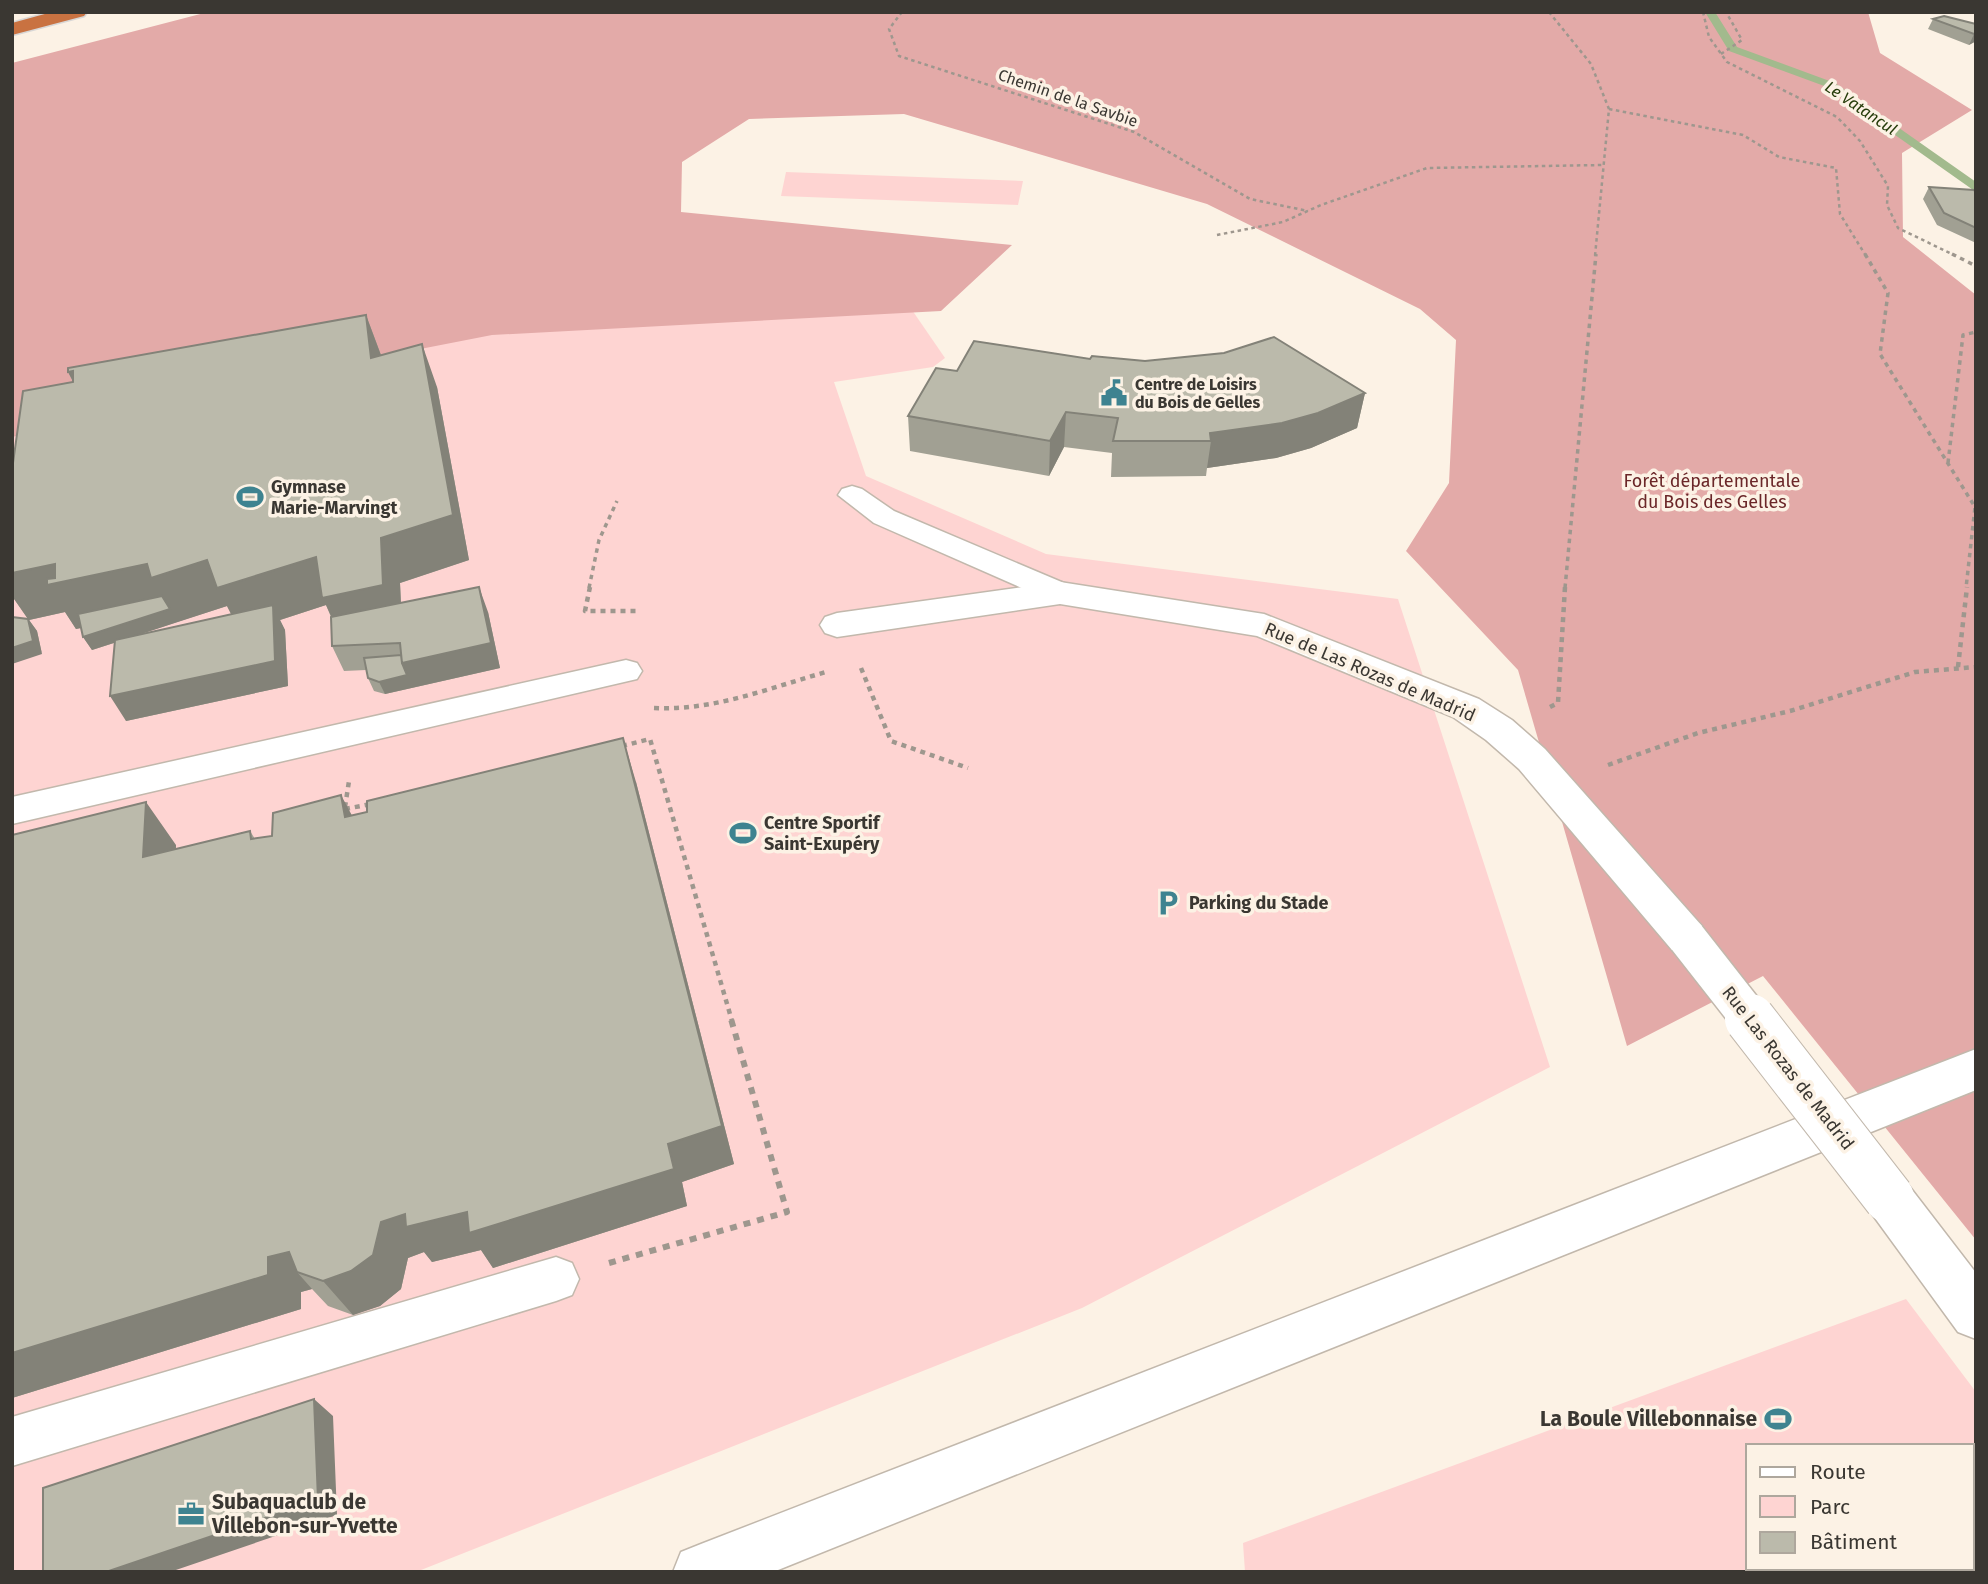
<svg xmlns="http://www.w3.org/2000/svg" width="1988" height="1584" font-family="'Fira Sans',sans-serif">
<style>
.green{fill:#fed4d2;fill-rule:evenodd}
.forest{fill:#e3aaa8}
.lines{fill:none;stroke-linecap:round;stroke-linejoin:round}
.stream{fill:#a2ba8d;fill-rule:evenodd}
.service-casing{stroke:#c2b8ac;stroke-width:3}
.minor-casing{stroke:#c2b8ac;stroke-width:3}
.secondary-casing{stroke:#c2b8ac;stroke-width:3}
.motorway-casing{stroke:#d8d7d6;stroke-width:3}
.path-far3{stroke:#9e978e;stroke-width:2.5;stroke-dasharray:3.5 3.5;stroke-linecap:butt}
.path-far2{stroke:#9e978e;stroke-width:3.5;stroke-dasharray:4.5 4.5;stroke-linecap:butt}
.path-far1{stroke:#9e978e;stroke-width:4.5;stroke-dasharray:5 5;stroke-linecap:butt}
.path{stroke:#9e978e;stroke-width:6;stroke-dasharray:7 7;stroke-linecap:butt}
.service{fill:#fff;fill-rule:evenodd}
.minor{fill:#fff;fill-rule:evenodd}
.secondary{fill:#fff;fill-rule:evenodd}
.motorway{fill:#c97241;fill-rule:evenodd}
.minor-bridge-far1-casing{stroke:#c2b8ac;stroke-width:41;stroke-linecap:butt}
.minor-bridge-casing{stroke:#c2b8ac;stroke-width:52;stroke-linecap:butt}
.minor-bridge-far1{stroke:#fff;stroke-width:38}
.minor-bridge{stroke:#fff;stroke-width:50}
.wall{fill:#a1a093;fill-rule:evenodd}
.shaded-wall{fill:#838278}
.building{fill:#bbbaab;stroke:#838278;stroke-width:2}
.labels{text-anchor:middle;dominant-baseline:central;stroke-width:7;stroke-linejoin:round;paint-order:stroke}
.far-street-label{font-size:16px;fill:#3a3732;stroke:#fcf2e5}
.far-water-label{font-size:16px;font-style:italic;fill:#263c0a;stroke:#fcf2e5}
.far-poi-label{font-size:16px;font-weight:bold;fill:#3a3732;stroke:#fcf2e5;text-anchor:start}
.park-label{font-size:18px;fill:#6b2729;stroke:#fcf2e5}
.poi-label{font-size:18px;font-weight:bold;fill:#3a3732;stroke:#fcf2e5;text-anchor:start}
.street-label{font-size:18px;fill:#3a3732;stroke:#fcf2e5}
.near-poi-label{font-size:21px;font-weight:bold;fill:#3a3732;stroke:#fcf2e5;text-anchor:end}
</style>
<rect width="100%" height="100%" fill="#fcf2e5"/>
<path class="green" d="M 786,172 L 1023,181 L 1018,205 L 781,196 Z
M 890,278 L 945,358 L 933,367 L 834,382 L 866,476 L 1046,554 L 1398,599 L 1550,1067 L 1082,1308 L 416,1572 L 12,1572 L 12,413 L 443,317 Z
M 1906,1299 L 1976,1392 L 1976,1572 L 1245,1572 L 1243,1543 ZM 1748,1446 L 1972,1446 L 1972,1568 L 1748,1568 Z"/>
<path class="forest" d="M 208,12 L 1868,12 L 1880,53 L 1972,110 L 1902,153 L 1903,237 L 1976,295 L 1976,1240 L 1763,976 L 1627,1046 L 1518,670 L 1406,551 L 1449,483 L 1456,340 L 1420,309 L 1207,204 L 904,114 L 749,119 L 682,162 L 681,212 L 1012,245 L 941,311 L 492,335 L 328,367 L 12,437 L 12,63 Z"/>
<g class="lines">
<path class="stream" d="M 1705,12 L 1715,12 L 1737,47 L 1835,83 L 1976,182 L 1976,192 L 1827,87 L 1729,51 Z"/>
<g class="service-casing">
<path id="service" d="M 852,486 L 862,489 L 894,511 L 1071,586 L 1075,593 L 1071,600 L 1060,603 L 1049,600 L 874,523 L 838,495 L 842,489 Z
M 626,660 L 637,663 L 642,671 L 637,679 L 12,824 L 12,797 Z
M 556,1257 L 572,1263 L 579,1279 L 572,1295 L 556,1301 L 12,1466 L 12,1417 Z"/>
</g>
<g class="minor-casing">
<path id="minor" d="M 1060,582 L 1264,614 L 1479,699 L 1512,720 L 1545,749 L 1702,926 L 1708,938 L 1702,950 L 1687,955 L 1672,950 L 1519,769 L 1486,740 L 1453,717 L 1257,636 L 1060,604 L 837,637 L 825,633 L 820,625 L 825,617 L 837,613 Z
M 1889,1175 L 1906,1182 L 1976,1273 L 1976,1339 L 1958,1332 L 1872,1214 L 1865,1198 L 1872,1182 Z"/>
</g>
<g class="secondary-casing">
<path id="secondary" d="M 1976,1049 L 1976,1090 L 773,1572 L 673,1572 L 681,1552 L 701,1544 Z"/>
</g>
<g class="motorway-casing">
<path id="motorway" d="M 52,12 L 87,12 L 84,16 L 12,35 L 12,23 Z"/>
</g>
<path class="path-far3" d="M 902,12 L 889,29 L 899,56 L 1134,132 L 1250,199 L 1308,211
M 1549,12 L 1591,64 L 1609,109 L 1595,256
M 1703,12 L 1709,37 L 1727,62 L 1837,117 L 1860,141 L 1888,186 L 1887,205 L 1898,228 L 1956,256
M 1721,54 L 1742,40 L 1726,12
M 1609,109 L 1743,135 L 1779,157 L 1836,168 L 1840,214 L 1866,256
M 1217,235 L 1283,222 L 1321,205 L 1427,168 L 1602,165"/>
<path class="path-far2" d="M 1865,254 L 1888,293 L 1880,354 L 1975,507 L 1966,588
M 1952,254 L 1976,266
M 1948,463 L 1963,335 L 1976,332
M 589,588 L 599,540 L 617,501
M 1565,588 L 1596,254"/>
<path class="path-far1" d="M 590,587 L 585,611 L 638,611
M 1958,667 L 1967,587
M 861,668 L 891,741 L 968,768
M 1550,707 L 1558,703 L 1565,587
M 654,708 C 714,711 769,688 826,672
M 622,746 L 650,739 L 732,1021
M 1608,765 L 1698,733 L 1790,711 L 1915,672 L 1976,667
M 345,807 L 349,781
M 345,809 L 371,804"/>
<path class="path" d="M 609,1263 L 787,1212 L 731,1019"/>
<use href="#service" class="service"/>
<use href="#minor" class="minor"/>
<use href="#secondary" class="secondary"/>
<use href="#motorway" class="motorway"/>
<g class="minor-bridge-far1-casing">
<path id="minor-bridge-far1" d="M 1687,938 L 1752,1021"/>
</g>
<g class="minor-bridge-casing">
<path id="minor-bridge" d="M 1750,1019 L 1889,1198"/>
</g>
<use href="#minor-bridge-far1" class="minor-bridge-far1"/>
<use href="#minor-bridge" class="minor-bridge"/>
</g>
<path class="wall" d="M 1933,19 L 1976,24 L 1976,41 L 1969,45 L 1928,29 Z
M 1929,187 L 1976,193 L 1976,243 L 1937,225 L 1923,199 Z
M 366,315 L 381,355 L 437,387 L 469,560 L 400,583 L 401,603 L 488,612 L 500,668 L 385,694 L 374,691 L 368,678 L 366,670 L 344,671 L 332,646 L 331,617 L 326,605 L 280,620 L 285,630 L 288,686 L 126,721 L 114,643 L 92,650 L 83,637 L 81,628 L 76,629 L 65,612 L 29,620 L 37,631 L 42,654 L 28,619 L 12,596 L 73,382 L 68,372 ZM 227,606 L 231,614 L 141,634 L 177,622 Z
M 1090,359 L 1365,393 L 1357,428 L 1311,448 L 1276,458 L 1207,468 L 1206,476 L 1111,477 L 1112,453 L 1064,447 L 1049,476 L 910,451 L 908,416 L 957,371 Z
M 636,782 L 734,1164 L 682,1182 L 687,1206 L 493,1268 L 481,1250 L 432,1262 L 424,1252 L 408,1258 L 401,1289 L 380,1306 L 353,1315 L 328,1306 L 312,1289 L 301,1292 L 301,1309 L 12,1398 L 12,835 L 176,845 L 176,849 L 250,831 L 255,839 L 272,836 L 352,815 Z"/>
<path class="shaded-wall" d="M 1976,33 L 1976,41 L 1969,45 L 1974,34 Z
M 366,315 L 382,358 L 371,358 Z
M 422,344 L 437,387 L 469,560 L 400,583 L 402,629 L 343,642 L 326,605 L 280,620 L 285,630 L 288,686 L 126,721 L 110,696 L 241,633 L 227,606 L 92,650 L 83,637 L 169,609 L 76,629 L 65,612 L 29,620 L 37,631 L 42,654 L 12,664 L 12,648 L 28,619 L 12,596 L 12,573 L 55,564 L 147,564 L 207,560 L 316,557 L 381,538 Z
M 73,371 L 92,416 L 68,372 Z
M 1365,393 L 1357,428 L 1311,448 L 1276,458 L 1207,468 L 1211,441 L 1210,433 Z
M 1066,412 L 1064,447 L 1049,476 L 1050,441 Z
M 479,587 L 488,612 L 500,668 L 385,694 L 379,682 L 402,663 Z
M 623,738 L 636,782 L 734,1164 L 682,1182 L 687,1206 L 493,1268 L 481,1250 L 432,1262 L 424,1252 L 408,1258 L 401,1289 L 380,1306 L 353,1315 L 323,1281 L 381,1222 L 405,1214 L 668,1144 Z
M 341,795 L 364,838 L 345,817 Z
M 146,802 L 176,845 L 174,900 L 143,857 Z
M 289,1252 L 297,1272 L 312,1289 L 301,1292 L 301,1309 L 12,1398 L 12,1353 L 268,1257 Z
M 314,1399 L 333,1416 L 337,1515 L 170,1572 L 106,1572 Z"/>
<path class="building" d="M 1944,16 L 1976,24 L 1976,33 L 1974,34 L 1933,19 Z
M 1929,187 L 1974,190 L 1976,193 L 1976,228 L 1944,213 Z
M 366,315 L 371,358 L 422,344 L 453,515 L 381,538 L 383,585 L 322,598 L 316,557 L 217,588 L 207,560 L 151,578 L 147,564 L 47,585 L 47,579 L 55,578 L 55,564 L 12,573 L 12,470 L 23,391 L 73,382 L 73,371 L 68,372 L 68,368 Z
M 1274,337 L 1365,393 L 1318,413 L 1282,423 L 1210,433 L 1211,441 L 1113,441 L 1118,418 L 1066,412 L 1050,441 L 908,416 L 936,368 L 957,371 L 974,341 L 1090,359 L 1092,356 L 1145,361 L 1224,353 Z
M 479,587 L 491,643 L 402,663 L 400,643 L 332,646 L 331,617 Z
M 162,596 L 170,609 L 83,637 L 78,614 Z
M 273,605 L 275,661 L 110,696 L 115,640 Z
M 12,617 L 28,619 L 33,641 L 12,648 Z
M 401,655 L 402,663 L 407,675 L 379,682 L 368,678 L 364,658 Z
M 623,738 L 722,1126 L 668,1144 L 674,1169 L 469,1233 L 467,1212 L 406,1227 L 405,1214 L 381,1222 L 373,1255 L 351,1271 L 323,1281 L 297,1272 L 289,1252 L 268,1257 L 268,1275 L 12,1353 L 12,835 L 146,802 L 143,857 L 250,831 L 251,839 L 272,836 L 273,813 L 341,795 L 345,817 L 367,812 L 367,801 Z
M 314,1399 L 318,1500 L 106,1572 L 43,1572 L 43,1488 Z"/>
<defs>
<g id="civic-bare" transform="scale(2.1)"><path d="M-.6-6.5H3V-4.5H.6V-3L4-1V1h2V6H-6V1h2V-1L-.6-3ZM-1.2 2.5V6h2.4V2.5Z" fill="#3e8390" stroke="#fcf2e5" stroke-width="2.5" paint-order="stroke"/></g>
<g id="stadium-bare" transform="scale(2.1)"><path d="M0-5a6.5 5 0 1 0 0 10a6.5 5 0 1 0 0-10ZM-3.5-1.8h7v3.6h-7Z" fill="#3e8390" stroke="#fcf2e5" stroke-width="2.5" paint-order="stroke"/></g>
<g id="parking-bare" transform="scale(2.1)"><path d="M-3.5-5.5H1a3.5 3.5 0 0 1 0 7H-1V5.5H-3.5ZM-1-3.4V-.6H.8a1.4 1.4 0 0 0 0-2.8Z" fill="#3e8390" stroke="#fcf2e5" stroke-width="2.5" paint-order="stroke"/></g>
<g id="office-bare" transform="scale(2.1)"><path d="M-6-3h4V-5.5h4V-3h4V5H-6ZM-1-4.5V-3h2v-1.5ZM-6 0V1H6V0Z" fill="#3e8390" stroke="#fcf2e5" stroke-width="2.5" paint-order="stroke"/></g>
</defs>
<g fill-rule="evenodd">
<use href="#civic-bare" x="1114" y="393"/>
<use href="#stadium-bare" x="250" y="497"/>
<use href="#stadium-bare" x="743" y="833"/>
<use href="#parking-bare" x="1168" y="903"/>
<use href="#stadium-bare" x="1778" y="1419"/>
<use href="#office-bare" x="191" y="1514"/>
</g>
<g class="labels">
<g class="far-street-label">
<text transform="translate(1068 98) rotate(19)">Chemin de la Savbie</text>
</g>
<g class="far-water-label">
<text transform="translate(1861 108) rotate(34)">Le Vatancul</text>
</g>
<g class="far-poi-label">
<text x="1135" y="384">Centre de Loisirs<tspan x="1135" dy="18">du Bois de Gelles</tspan></text>
</g>
<g class="park-label">
<text x="1712" y="481">Forêt départementale<tspan x="1712" dy="21">du Bois des Gelles</tspan></text>
</g>
<g class="poi-label">
<text x="271" y="487">Gymnase<tspan x="271" dy="21">Marie-Marvingt</tspan></text>
<text x="764" y="823">Centre Sportif<tspan x="764" dy="21">Saint-Exupéry</tspan></text>
<text x="1189" y="903">Parking du Stade</text>
</g>
<g class="street-label">
<text transform="translate(1370 672) rotate(23)">Rue de Las Rozas de Madrid</text>
<text transform="translate(1788 1068) rotate(52)">Rue Las Rozas de Madrid</text>
</g>
<g class="near-poi-label">
<text x="1757" y="1419">La Boule Villebonnaise</text>
<text x="212" y="1502" text-anchor="start">Subaquaclub de<tspan x="212" dy="24">Villebon-sur-Yvette</tspan></text>
</g>
</g>
<rect width="1988" height="1584" fill="none" stroke="#3a3732" stroke-width="28"/>
<rect x="1746" y="1444" width="228" height="126" fill="#fcf2e5" stroke="#aea79d" stroke-width="2"/>
<rect x="1760" y="1467" width="35" height="10" fill="#ffffff" stroke="#aea79d" stroke-width="2"/>
<text x="1810" y="1479" font-size="21" fill="#3a3732">Route</text>
<rect x="1760" y="1496" width="35" height="21" fill="#fed4d2" stroke="#aea79d" stroke-width="2"/>
<text x="1810" y="1514" font-size="21" fill="#3a3732">Parc</text>
<rect x="1760" y="1532" width="35" height="21" fill="#bbbaab" stroke="#aea79d" stroke-width="2"/>
<text x="1810" y="1549" font-size="21" fill="#3a3732">Bâtiment</text>
</svg>
